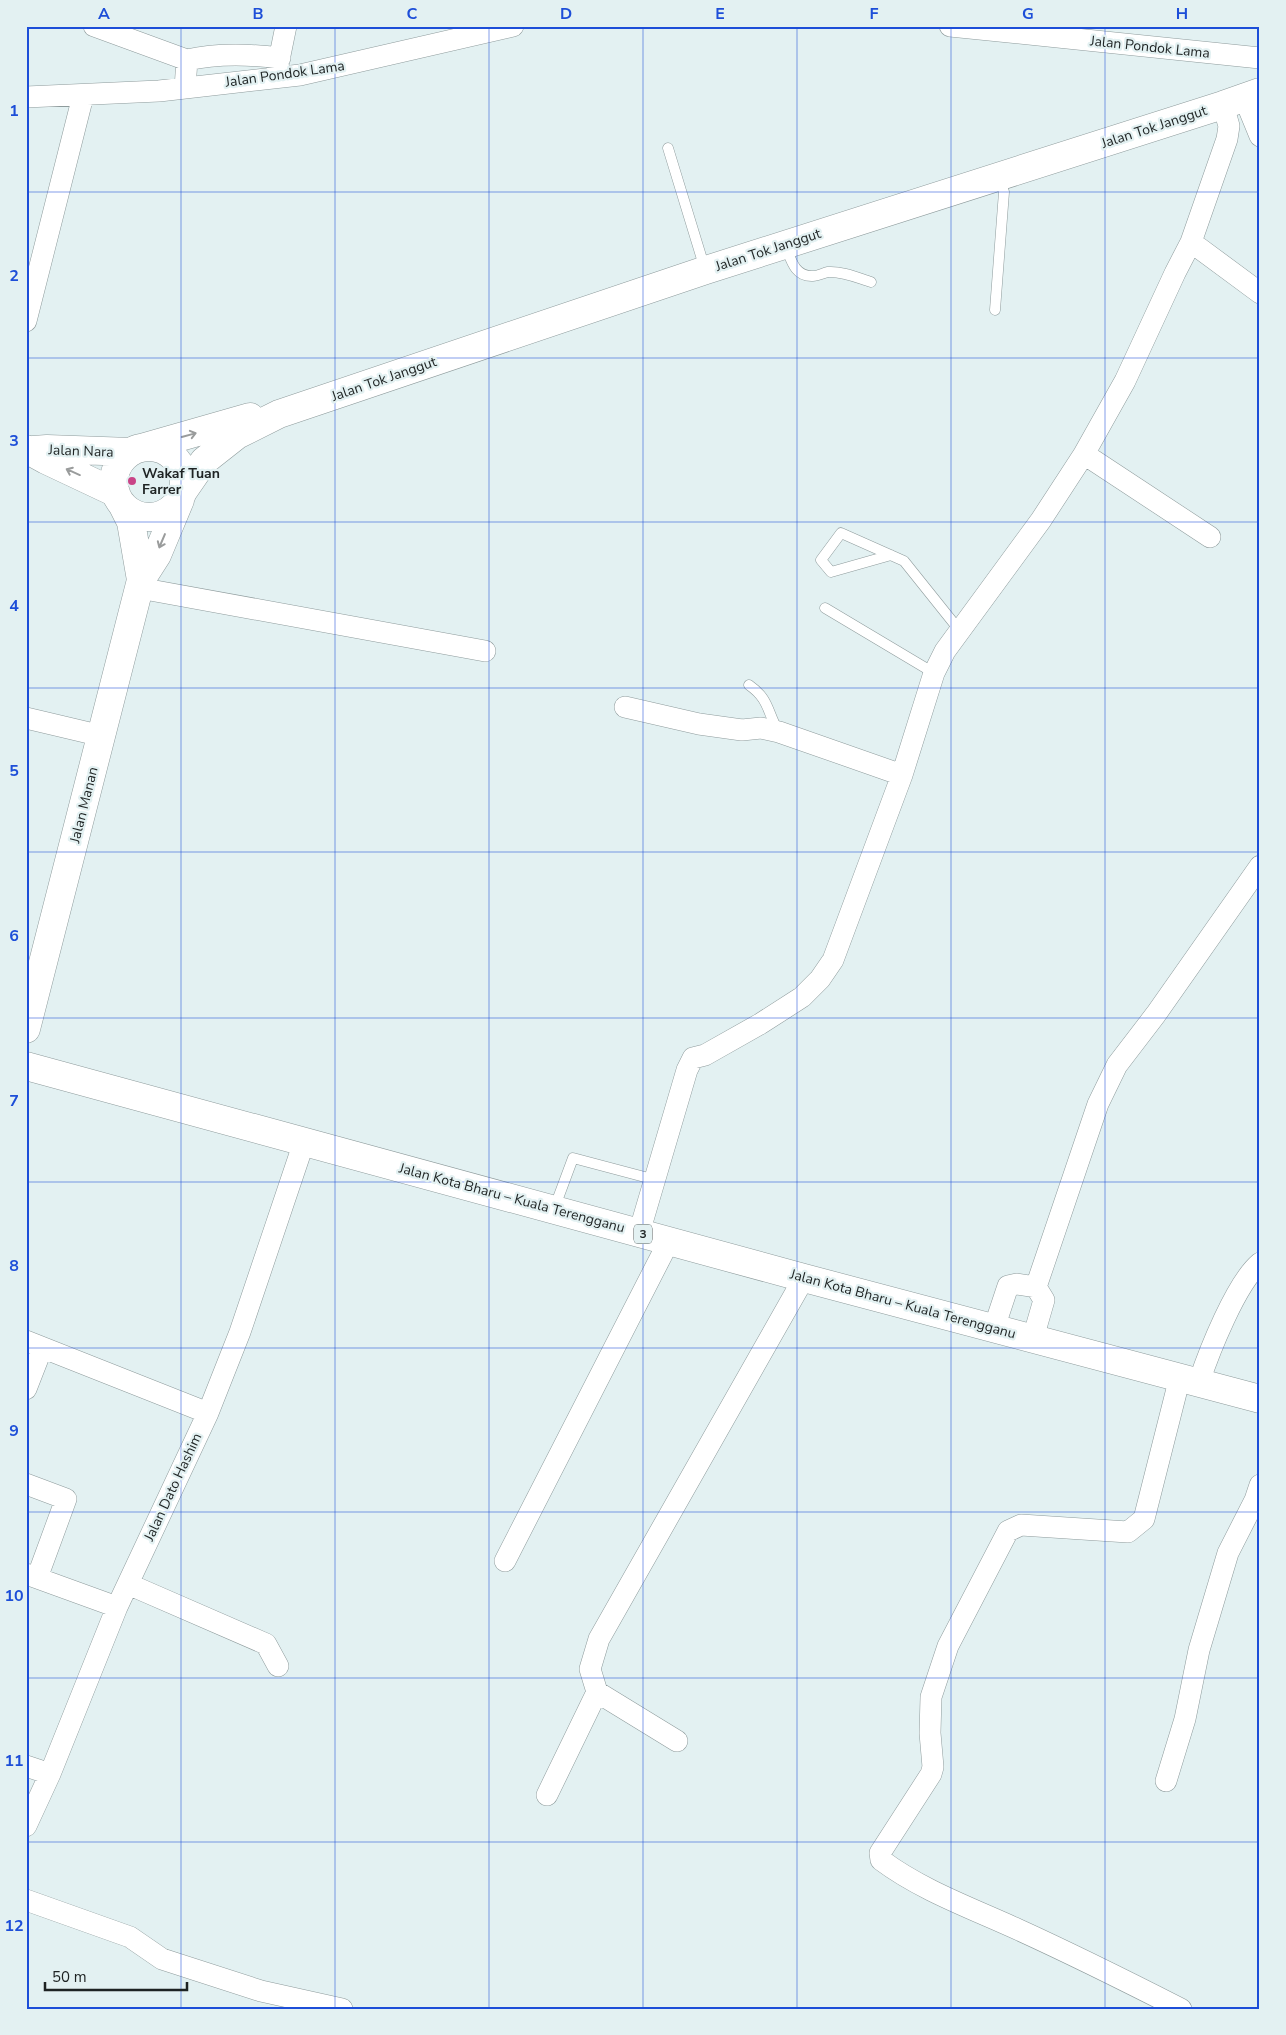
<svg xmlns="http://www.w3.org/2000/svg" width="1286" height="2035" font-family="'Nunito Sans',sans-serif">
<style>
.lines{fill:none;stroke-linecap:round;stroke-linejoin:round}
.lane-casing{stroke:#8e9b9c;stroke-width:11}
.street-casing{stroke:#8e9b9c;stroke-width:22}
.secondary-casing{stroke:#8e9b9c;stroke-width:29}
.primary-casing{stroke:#8e9b9c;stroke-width:29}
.lane{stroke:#fff;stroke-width:10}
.street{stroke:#fff;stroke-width:21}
.secondary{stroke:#fff;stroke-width:28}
.primary{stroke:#fff;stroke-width:28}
.oneway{stroke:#9a9c9c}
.grid{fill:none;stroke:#1d4ed8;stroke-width:1;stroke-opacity:0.55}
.poi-dot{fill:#c94487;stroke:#e3f1f2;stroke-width:2}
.labels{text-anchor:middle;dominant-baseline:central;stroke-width:4.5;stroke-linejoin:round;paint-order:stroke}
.shield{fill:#e3f1f2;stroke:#596161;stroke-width:1}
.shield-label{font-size:12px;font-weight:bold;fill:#1e2323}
.street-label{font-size:14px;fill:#1e2323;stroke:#e3f1f2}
.poi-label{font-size:14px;font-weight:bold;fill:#1e2323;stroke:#e3f1f2;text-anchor:start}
.neatline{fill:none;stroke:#1d4ed8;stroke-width:2}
.grid-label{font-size:16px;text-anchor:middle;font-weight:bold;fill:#1d4ed8}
</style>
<rect width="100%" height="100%" fill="#e3f1f2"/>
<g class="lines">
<g class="lane-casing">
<path id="lane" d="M 668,148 L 705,269
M 786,247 C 791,260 795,277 813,276 C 818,276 823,273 828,272 C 843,271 858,278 871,282
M 995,310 L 1004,192 L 999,177
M 891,555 L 831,572 L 821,560 L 841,533 L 904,561 L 960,631
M 825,608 L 934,673
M 749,685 C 769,699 767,711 778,731
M 554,1209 L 573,1158 L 656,1180"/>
</g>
<g class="street-casing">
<path id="street" d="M 94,26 L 187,60 L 185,88
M 950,26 L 1260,58
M 187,60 C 218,53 248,54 280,58
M 277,70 L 286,26
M 26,97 L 159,91 L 300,75 L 513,26
M 1244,97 L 1260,136
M 1191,242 L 1260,293
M 26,321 L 83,96
M 1084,454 L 1210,537
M 139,588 L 485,651
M 625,707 L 699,724 L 742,730 L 761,728 L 779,732 L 902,775
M 26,718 L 102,736
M 639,1233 L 687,1070 L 693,1058 L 705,1055 L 760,1024 L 802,997 L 820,979 L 833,960 L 902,775 L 934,673 L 945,651 L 1041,520 L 1084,454 L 1125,381 L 1175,273 L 1191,242 L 1227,139 L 1229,126 L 1223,105
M 994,1328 L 1008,1286 L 1017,1284 L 1036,1287
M 1033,1338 L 1044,1300 L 1036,1287 L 1098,1104 L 1117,1065 L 1156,1014 L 1260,866
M 26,1341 L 208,1413
M 1180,1377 L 1144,1519 L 1128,1532 L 1021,1525 L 1008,1531 L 948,1646 L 931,1697 L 930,1733 L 933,1767 L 931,1774 L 880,1853 L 881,1860 C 921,1890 971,1908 1017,1929 C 1072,1954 1126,1981 1181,2009
M 1199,1382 C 1209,1352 1236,1283 1260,1263
M 26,1389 L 42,1348
M 26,1484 L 66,1499 L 37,1578
M 505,1561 L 669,1241
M 26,1574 L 117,1607
M 128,1584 L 266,1644 L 278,1666
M 597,1692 L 677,1741
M 26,1766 L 50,1774
M 1166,1781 L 1185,1719 L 1199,1650 L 1228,1553 L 1255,1500 L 1260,1485
M 547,1795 L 597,1692 L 590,1669 L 599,1639 L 804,1278
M 26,1826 L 50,1774 L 117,1607 L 208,1413 L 240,1332 L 304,1142
M 26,1900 L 130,1937 L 162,1959 L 261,1991 L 342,2009"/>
</g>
<g class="secondary-casing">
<path id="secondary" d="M 145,447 L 250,417
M114 482a35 35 0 1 1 70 0a35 35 0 1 1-70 0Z
M 26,449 L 46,460 L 116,493
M 33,450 L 47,449 L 131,452
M 184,490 L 204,461 L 237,435 L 279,414 L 706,270 L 1223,105 L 1260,92
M 122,504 L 131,522 L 141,580
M 26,1029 L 141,580 L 157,555 L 180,500"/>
</g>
<g class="primary-casing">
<path id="primary" d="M 26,1066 L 804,1278 L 1260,1399"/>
</g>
<use href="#lane" class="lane"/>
<use href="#street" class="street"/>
<use href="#secondary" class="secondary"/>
<use href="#primary" class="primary"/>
</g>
<defs><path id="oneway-shaft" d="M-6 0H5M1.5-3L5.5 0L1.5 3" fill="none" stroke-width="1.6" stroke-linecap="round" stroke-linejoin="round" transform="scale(1.25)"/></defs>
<g class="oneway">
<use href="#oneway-shaft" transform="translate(189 435) rotate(-15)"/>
<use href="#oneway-shaft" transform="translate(73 472) rotate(-156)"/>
<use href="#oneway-shaft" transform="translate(162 541) rotate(113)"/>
</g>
<path class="grid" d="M 181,26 L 181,2009M 335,26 L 335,2009M 489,26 L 489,2009M 643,26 L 643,2009M 797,26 L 797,2009M 951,26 L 951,2009M 1105,26 L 1105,2009M 26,192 L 1260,192M 26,358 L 1260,358M 26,522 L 1260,522M 26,688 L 1260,688M 26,852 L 1260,852M 26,1018 L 1260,1018M 26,1182 L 1260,1182M 26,1348 L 1260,1348M 26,1512 L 1260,1512M 26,1678 L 1260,1678M 26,1842 L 1260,1842"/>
<circle class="poi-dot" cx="132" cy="481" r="5"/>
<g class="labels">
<rect class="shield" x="634" y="1224.5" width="18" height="19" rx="4"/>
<g class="shield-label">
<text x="643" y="1234">3</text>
</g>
<g class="street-label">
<text transform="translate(1150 47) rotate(6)">Jalan Pondok Lama</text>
<text transform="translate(285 74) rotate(-8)">Jalan Pondok Lama</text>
<text transform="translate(1154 127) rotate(-18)">Jalan Tok Janggut</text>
<text transform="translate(768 250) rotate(-18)">Jalan Tok Janggut</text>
<text transform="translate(384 379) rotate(-19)">Jalan Tok Janggut</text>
<text transform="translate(81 451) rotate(2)">Jalan Nara</text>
<text transform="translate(84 805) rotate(-76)">Jalan Manan</text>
<text transform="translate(512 1198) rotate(15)">Jalan Kota Bharu – Kuala Terengganu</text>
<text transform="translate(903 1304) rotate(15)">Jalan Kota Bharu – Kuala Terengganu</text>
<text transform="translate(173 1487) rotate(-65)">Jalan Dato Hashim</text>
</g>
<g class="poi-label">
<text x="142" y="473">Wakaf Tuan<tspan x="142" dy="16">Farrer</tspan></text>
</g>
</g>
<rect width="1286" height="2035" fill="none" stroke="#e3f1f2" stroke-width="55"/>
<path d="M45 1982v8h142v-8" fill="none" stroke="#1e2323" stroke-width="2.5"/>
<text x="52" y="1982" font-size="15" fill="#1e2323" stroke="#e3f1f2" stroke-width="4" paint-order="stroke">50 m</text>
<rect x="28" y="28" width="1230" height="1980" class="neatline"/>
<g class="grid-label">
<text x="104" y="19">A</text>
<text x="258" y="19">B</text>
<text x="412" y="19">C</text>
<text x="566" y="19">D</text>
<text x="720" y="19">E</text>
<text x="874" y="19">F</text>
<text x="1028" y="19">G</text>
<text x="1182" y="19">H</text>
<text x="14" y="116">1</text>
<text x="14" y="281">2</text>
<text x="14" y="446">3</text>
<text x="14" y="611">4</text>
<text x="14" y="776">5</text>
<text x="14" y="941">6</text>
<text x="14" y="1106">7</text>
<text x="14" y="1271">8</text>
<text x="14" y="1436">9</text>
<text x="14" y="1601">10</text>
<text x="14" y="1766">11</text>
<text x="14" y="1931">12</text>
</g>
</svg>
